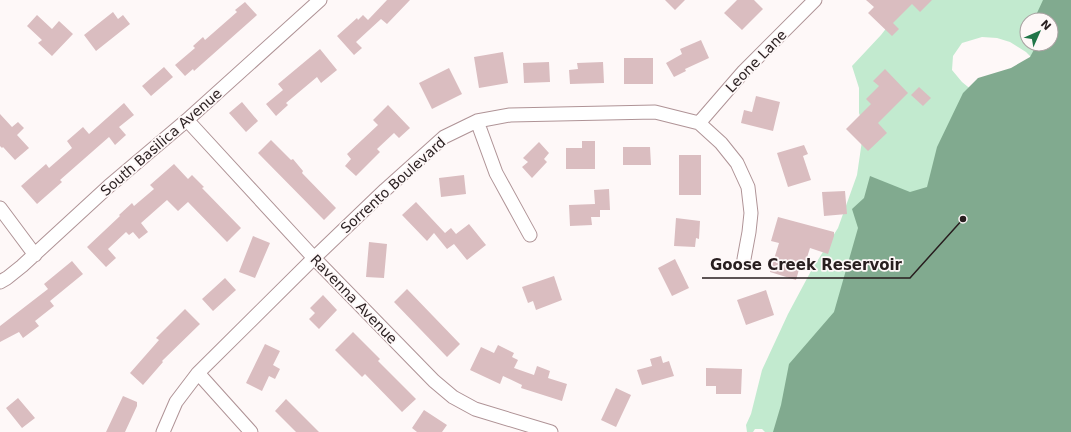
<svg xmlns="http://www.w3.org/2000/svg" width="1071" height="432" font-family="'DejaVu Sans',sans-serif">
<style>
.green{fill:#c2eacf;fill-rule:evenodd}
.water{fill:#81aa8f}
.building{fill:#dabdc0}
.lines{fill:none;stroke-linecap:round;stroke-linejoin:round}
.street-casing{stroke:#af9396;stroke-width:15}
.street{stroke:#fff;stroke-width:13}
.labels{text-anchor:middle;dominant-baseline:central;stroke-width:3.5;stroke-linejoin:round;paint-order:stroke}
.street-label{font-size:14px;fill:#281e1f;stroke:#fef8f8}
.leader{fill:none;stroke:#281e1f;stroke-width:1.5}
.callout-dot{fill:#281e1f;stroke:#fef8f8;stroke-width:1.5}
.callout-label{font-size:15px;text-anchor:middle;font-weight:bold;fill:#281e1f;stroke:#fef8f8;stroke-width:3.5;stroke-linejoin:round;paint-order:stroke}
</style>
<rect width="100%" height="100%" fill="#fef8f8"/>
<path class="green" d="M 908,0 L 1058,0 L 1060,69 L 1033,59 L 1026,52 L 1010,42 L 997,38 L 982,37 L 962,43 L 953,56 L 952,70 L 962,82 L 973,91 L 814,432 L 765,432 L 762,429 L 755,429 L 753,432 L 747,432 L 746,425 L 751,414 L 762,370 L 788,314 L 811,271 L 838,228 L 857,175 L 864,127 L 859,113 L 859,88 L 852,66 L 881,35 ZM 1027,20 L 1051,20 L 1051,44 L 1027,44 Z"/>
<path class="water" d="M 1043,0 L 1071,0 L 1071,432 L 773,432 L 781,405 L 789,364 L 834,312 L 858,228 L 852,209 L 864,198 L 870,176 L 910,192 L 927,187 L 937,147 L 963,93 L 978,78 L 1011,68 L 1030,57 L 1037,44 L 1051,44 L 1051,20 L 1038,20 L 1037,13 Z"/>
<path class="building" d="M 387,0 L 410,0 L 387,24 L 381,19 L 356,42 L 362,48 L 354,55 L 337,36 L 357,18 L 358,20 L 363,15 L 368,20 Z
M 665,0 L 685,0 L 675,10 Z
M 737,0 L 754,0 L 763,9 L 742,30 L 724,13 Z
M 866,0 L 932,0 L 920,12 L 912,4 L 893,23 L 899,29 L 892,36 L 868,13 L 874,7 Z
M 245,2 L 257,15 L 194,71 L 193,69 L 185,76 L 175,65 L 195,48 L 193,46 L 203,37 L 205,40 L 237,12 L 235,10 Z
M 113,12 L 118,19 L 123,15 L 130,24 L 96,51 L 84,35 Z
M 37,15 L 52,29 L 59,21 L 73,34 L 52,56 L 38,43 L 42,40 L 27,26 Z
M 701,40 L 709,58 L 685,69 L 686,71 L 674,77 L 666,63 L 682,54 L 680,49 Z
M 320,49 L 337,70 L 321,83 L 317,77 L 286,103 L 288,105 L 276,116 L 266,104 L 283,90 L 278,84 Z
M 503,52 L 508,83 L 479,88 L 474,57 Z
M 624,58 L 653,58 L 653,84 L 624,84 Z
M 549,62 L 550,82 L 524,83 L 523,63 Z
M 603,62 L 604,83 L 570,84 L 569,70 L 578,69 L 577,63 Z
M 164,67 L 173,77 L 151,96 L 142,86 Z
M 449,68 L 462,94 L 432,109 L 419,83 Z
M 885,69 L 908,93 L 878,123 L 887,133 L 868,151 L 846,129 L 871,104 L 866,99 L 879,86 L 873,81 Z
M 919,87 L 931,98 L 923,106 L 911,95 Z
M 756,96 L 780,102 L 773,131 L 741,123 L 744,110 L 752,112 Z
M 242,102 L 258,121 L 246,132 L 229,113 Z
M 124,103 L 134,115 L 119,127 L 126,135 L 115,145 L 109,137 L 60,180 L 62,182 L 37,204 L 21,186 L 46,164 L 49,168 L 72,148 L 67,141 L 83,127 L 89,134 Z
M 388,105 L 410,128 L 399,138 L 394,133 L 377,149 L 380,152 L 356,176 L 345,166 L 351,159 L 347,154 L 378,125 L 373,120 Z
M 0,114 L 12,127 L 18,122 L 24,128 L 17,135 L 29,148 L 15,160 L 3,147 L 2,148 L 0,146 Z
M 271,140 L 291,160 L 293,159 L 303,171 L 302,173 L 336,208 L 324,220 L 258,153 Z
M 582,141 L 595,141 L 595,169 L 566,169 L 566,148 L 582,148 Z
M 539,142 L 549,153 L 544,159 L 547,162 L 532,178 L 522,167 L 528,162 L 523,158 Z
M 804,145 L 808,154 L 803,156 L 811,180 L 788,187 L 777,153 Z
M 623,147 L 650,147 L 651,165 L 623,165 Z
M 679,155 L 701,155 L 701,195 L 679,195 Z
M 174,164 L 188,179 L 192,175 L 204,187 L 202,188 L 241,228 L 227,242 L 188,202 L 178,211 L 167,200 L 141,223 L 148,232 L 139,239 L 133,232 L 129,235 L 126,232 L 108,249 L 116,258 L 106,267 L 87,247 L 120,216 L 119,215 L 132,203 L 134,206 L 154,189 L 150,185 Z
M 464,175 L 466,194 L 441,197 L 439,178 Z
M 609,189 L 610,210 L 600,210 L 600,217 L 591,217 L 592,225 L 570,226 L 569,205 L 595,204 L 594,190 Z
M 845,191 L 847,214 L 824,216 L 822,192 Z
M 416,202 L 445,233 L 451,228 L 456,234 L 469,224 L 486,245 L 467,260 L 454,244 L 447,249 L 434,233 L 427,241 L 402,215 Z
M 778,217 L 834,232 L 834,236 L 828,254 L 810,248 L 804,267 L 800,266 L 796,280 L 770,272 L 779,243 L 771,241 Z
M 676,218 L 700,221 L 699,239 L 696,238 L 695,247 L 674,246 Z
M 253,236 L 270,243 L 255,278 L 239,272 Z
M 369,242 L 387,244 L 384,278 L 366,277 Z
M 675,259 L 689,288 L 672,296 L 658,268 Z
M 72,261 L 83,274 L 50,301 L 54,306 L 35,321 L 39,326 L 23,338 L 19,332 L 0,342 L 0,326 L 48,289 L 44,284 Z
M 554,276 L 562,300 L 536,310 L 533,301 L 528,303 L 522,287 Z
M 225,278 L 236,290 L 213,311 L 202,299 Z
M 407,289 L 460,344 L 447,357 L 394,302 Z
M 766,290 L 774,315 L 746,325 L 737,300 Z
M 323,295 L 337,310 L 319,329 L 309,319 L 315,313 L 310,308 Z
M 185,309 L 200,324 L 162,361 L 163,362 L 143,385 L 130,373 L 159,340 L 156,338 Z
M 353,332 L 380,359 L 378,361 L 416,399 L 402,412 L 365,374 L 362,377 L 335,350 Z
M 265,344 L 280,351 L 273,365 L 280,369 L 275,379 L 269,376 L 262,391 L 246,383 Z
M 498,345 L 514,353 L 512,357 L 518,360 L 514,368 L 534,375 L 537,366 L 550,371 L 548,378 L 567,384 L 562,401 L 521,388 L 522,385 L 503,376 L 500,384 L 470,370 L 481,347 L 494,353 Z
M 661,356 L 663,363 L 669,361 L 674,376 L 642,385 L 637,370 L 652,366 L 650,359 Z
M 706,368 L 742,369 L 741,394 L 716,394 L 716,386 L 706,386 Z
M 616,388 L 631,395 L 616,427 L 601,420 Z
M 123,396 L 137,402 L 137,406 L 125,432 L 106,432 Z
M 18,398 L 35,418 L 22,428 L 6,408 Z
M 286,399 L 319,432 L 296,432 L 275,411 Z
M 424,410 L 447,425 L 442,432 L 417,432 L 412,428 Z"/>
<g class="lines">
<g class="street-casing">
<path id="street" d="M 187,120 L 314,258 L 434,381 L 453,397 L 475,409 L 551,432
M 477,121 L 496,173 L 530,235
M 699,123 L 744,71 L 815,0
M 0,208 L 35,255
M 0,282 L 7,278 L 22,266 L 109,186 L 187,120 L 320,0
M 198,373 L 251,432
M 163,432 L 176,402 L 198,373 L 314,258 L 385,190 L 444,137 L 477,121 L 510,115 L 655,112 L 699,123 L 721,143 L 737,163 L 748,187 L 751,213 L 749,232 L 744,259"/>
</g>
<use href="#street" class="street"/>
</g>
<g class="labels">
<g class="street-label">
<text transform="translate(756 61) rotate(-46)">Leone Lane</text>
<text transform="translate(161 142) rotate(-41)">South Basilica Avenue</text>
<text transform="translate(393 185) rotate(-42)">Sorrento Boulevard</text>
<text transform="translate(354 299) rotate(46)">Ravenna Avenue</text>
</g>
</g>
<path class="leader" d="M963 219L910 278H702"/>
<circle class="callout-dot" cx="963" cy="219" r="4"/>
<g class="callout-label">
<text x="806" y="270">Goose Creek Reservoir</text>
</g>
<g transform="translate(1039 32) rotate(45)"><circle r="19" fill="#fef8f8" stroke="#a8a1a1"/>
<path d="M0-3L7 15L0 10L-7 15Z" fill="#207548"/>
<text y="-6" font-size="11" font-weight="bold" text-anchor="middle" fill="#281e1f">N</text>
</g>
</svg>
